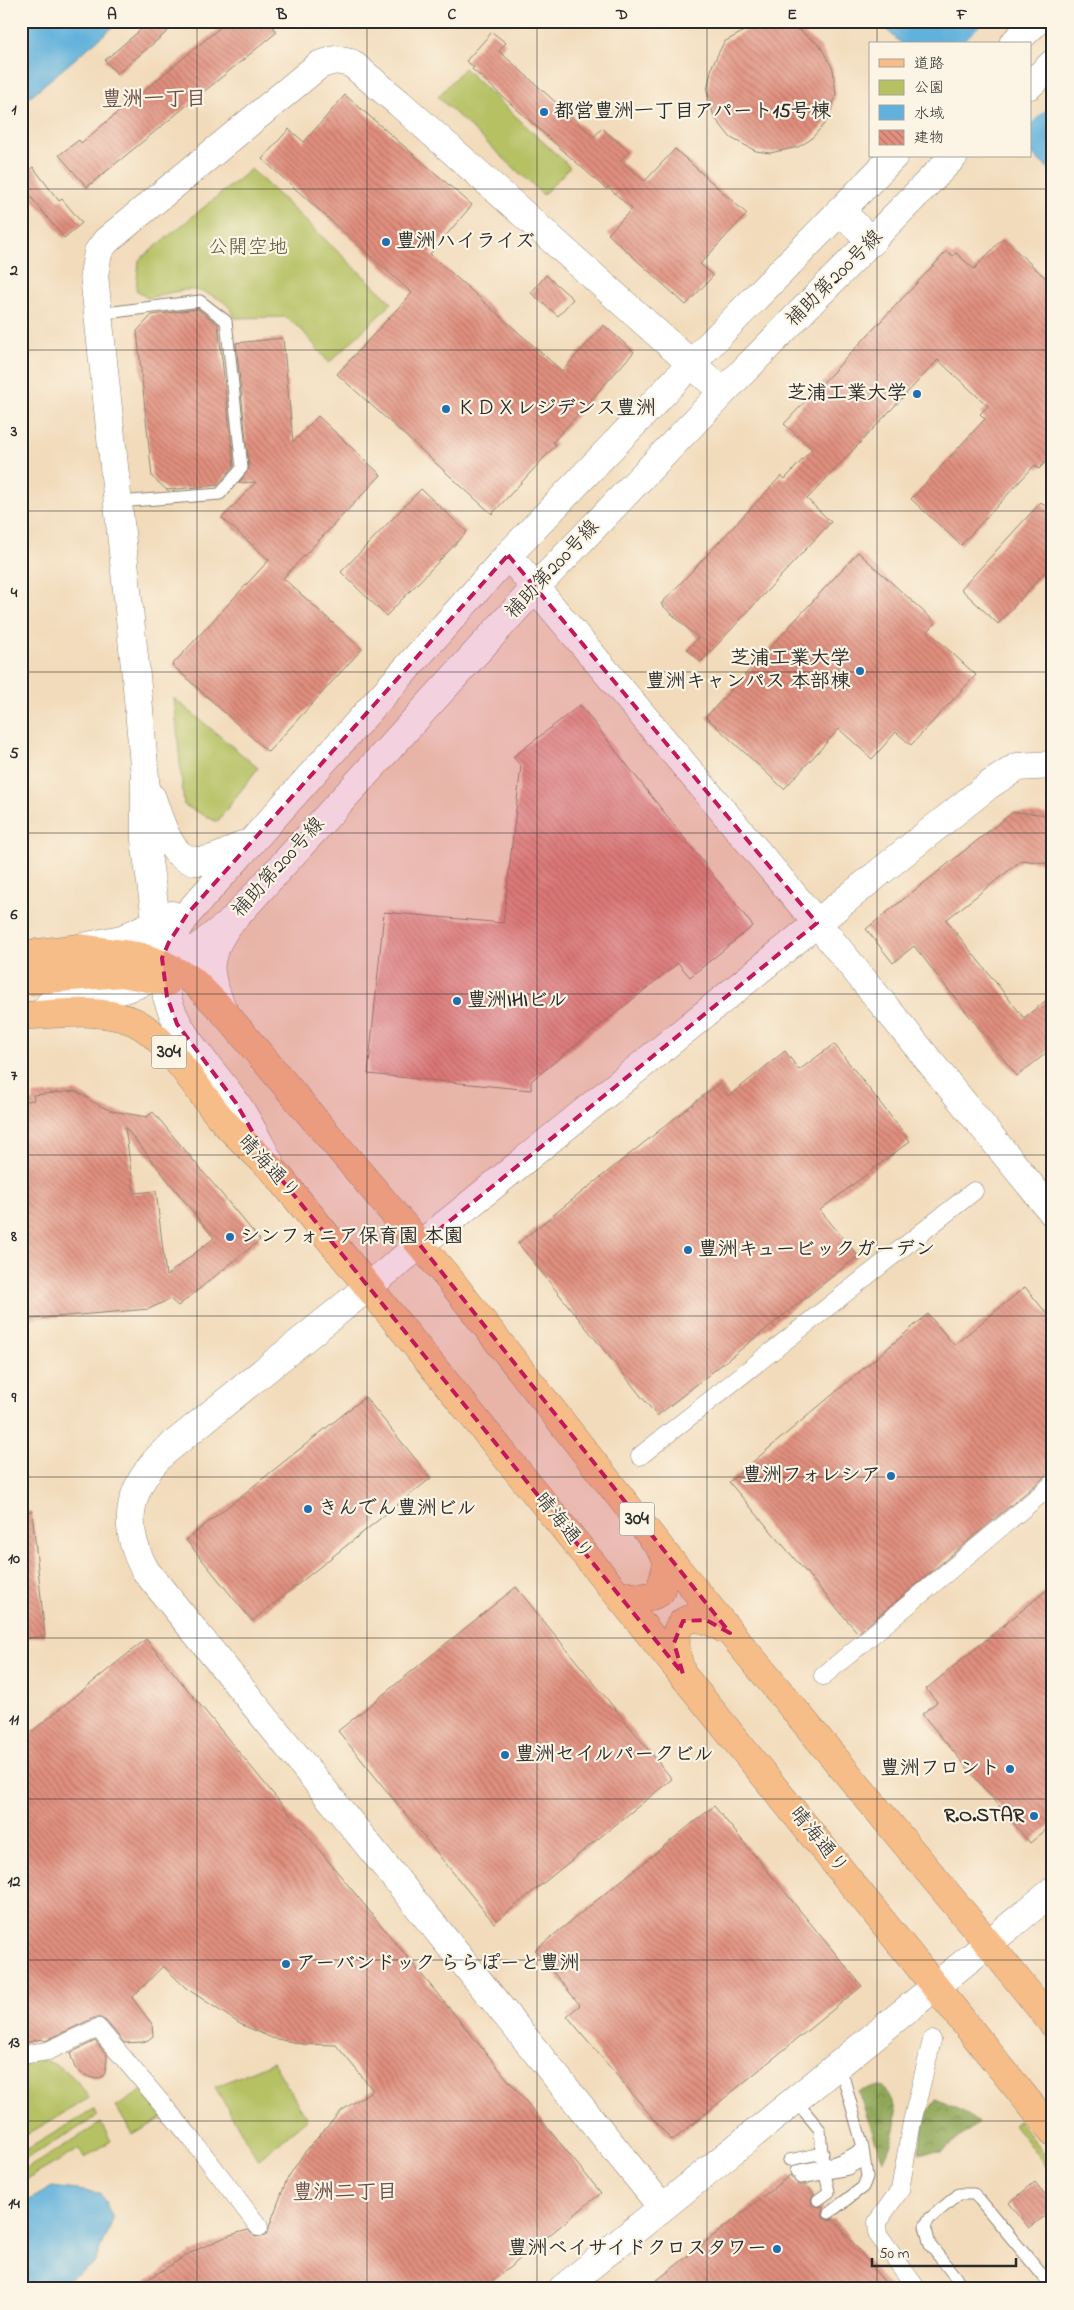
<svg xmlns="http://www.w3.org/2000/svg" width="1074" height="2310" font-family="'Indie Flower','Klee One',sans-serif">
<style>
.green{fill:#b5c163;stroke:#707647}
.forest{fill:url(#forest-crowns);stroke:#5e6942}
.water{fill:#61b1dc;stroke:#466e84}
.pier{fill:#f2dbbb}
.building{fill:url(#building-back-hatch);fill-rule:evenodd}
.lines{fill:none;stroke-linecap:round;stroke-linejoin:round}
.service-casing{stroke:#8e8373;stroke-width:13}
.pedestrian-casing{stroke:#8e8373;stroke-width:19}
.tertiary-casing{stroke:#8e8373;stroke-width:29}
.primary-casing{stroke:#8e8373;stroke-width:29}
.service{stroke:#fff;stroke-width:11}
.pedestrian{stroke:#fff;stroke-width:18}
.tertiary{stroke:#fff;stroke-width:28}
.primary{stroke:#f7bd88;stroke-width:28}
.marked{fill:#c2185b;fill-opacity:0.2;stroke:#c2185b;stroke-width:4;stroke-dasharray:10 6;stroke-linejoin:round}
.grid{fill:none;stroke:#2b2b2b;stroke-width:1;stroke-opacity:0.55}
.poi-dot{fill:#1f6fb2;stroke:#fcf5e5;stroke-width:2}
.labels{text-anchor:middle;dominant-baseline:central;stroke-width:4.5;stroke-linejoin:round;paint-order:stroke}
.shield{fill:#fcf5e5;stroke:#6a6863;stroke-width:1}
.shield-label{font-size:19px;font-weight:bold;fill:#2b2b2b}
.poi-label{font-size:20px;font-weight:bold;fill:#2b2b2b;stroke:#fcf5e5;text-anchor:start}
.park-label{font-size:20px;fill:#54583c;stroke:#fcf5e5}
.street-label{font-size:20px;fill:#2b2b2b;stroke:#fcf5e5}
.neighbourhood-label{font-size:21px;font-weight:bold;fill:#6b4e48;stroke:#fcf5e5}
.neatline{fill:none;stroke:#2b2b2b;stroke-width:2}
.grid-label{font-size:16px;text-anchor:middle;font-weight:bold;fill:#2b2b2b}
</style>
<defs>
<pattern id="forest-crowns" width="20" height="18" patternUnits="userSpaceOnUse" patternTransform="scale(1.25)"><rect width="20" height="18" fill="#90a759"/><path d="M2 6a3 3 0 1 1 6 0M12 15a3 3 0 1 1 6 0" fill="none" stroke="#76884a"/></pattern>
<pattern id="building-back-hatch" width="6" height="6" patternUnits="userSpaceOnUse" patternTransform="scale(1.25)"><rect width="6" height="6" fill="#e18f7e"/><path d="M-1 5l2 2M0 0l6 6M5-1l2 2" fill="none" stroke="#b77567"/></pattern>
</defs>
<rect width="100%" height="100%" fill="#fcf5e5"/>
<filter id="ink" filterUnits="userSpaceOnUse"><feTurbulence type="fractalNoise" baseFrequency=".02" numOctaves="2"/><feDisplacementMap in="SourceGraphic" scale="10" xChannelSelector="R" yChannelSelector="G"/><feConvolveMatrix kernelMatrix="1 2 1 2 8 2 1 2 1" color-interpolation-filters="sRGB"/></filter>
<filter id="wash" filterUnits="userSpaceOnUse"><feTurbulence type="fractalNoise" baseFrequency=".0096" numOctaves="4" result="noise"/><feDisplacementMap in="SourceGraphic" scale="20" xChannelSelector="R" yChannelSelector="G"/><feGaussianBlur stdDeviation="1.12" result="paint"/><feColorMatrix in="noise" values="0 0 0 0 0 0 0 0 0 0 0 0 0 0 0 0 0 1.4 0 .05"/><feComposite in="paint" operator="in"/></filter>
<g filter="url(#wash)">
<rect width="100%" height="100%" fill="#f2dbbb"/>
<path class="green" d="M 464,68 L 570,167 L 543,195 L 438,97 Z
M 251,169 L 392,303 L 329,363 L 302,330 L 285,317 L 235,318 C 231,302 210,293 195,290 C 183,288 159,296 147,298 L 136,290 L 139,260 Z
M 174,698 L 258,768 L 217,822 L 184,805 Z
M 36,2059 C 61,2063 76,2077 89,2098 L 21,2138 L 21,2074 L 25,2063 Z
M 273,2062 L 307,2119 L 258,2160 L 215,2087 Z
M 143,2090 L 164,2117 L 133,2135 L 116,2107 Z
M 94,2109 L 98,2116 L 21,2162 L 21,2153 Z
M 1018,2121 L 1053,2165 L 1053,2175 L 1013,2124 Z
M 101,2123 L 111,2141 L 84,2158 L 79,2149 L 21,2183 L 21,2172 Z"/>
<path class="forest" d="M 883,2086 C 904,2116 897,2131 883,2162 L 858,2091 Z
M 936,2099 L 964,2112 L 978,2123 L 942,2152 L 919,2153 L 924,2118 Z"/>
<path class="water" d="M 21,21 L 120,21 L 21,104 Z
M 877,21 L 1053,21 L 1053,172 L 1030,153 L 1030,44 L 902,44 Z
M 52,2187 L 100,2193 L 113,2217 L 94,2264 L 52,2289 L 21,2289 L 21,2205 Z"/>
<path class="pier" d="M 985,21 L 1053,21 L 1053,103 L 1030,124 L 1030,44 L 961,44 Z"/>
<g id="blocks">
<path class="building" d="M 151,21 L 180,21 L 117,74 L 105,60 Z
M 228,21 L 268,21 L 277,32 L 87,187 L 59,155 L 79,140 L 81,143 Z
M 774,25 L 799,30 L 820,46 L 833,69 L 836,95 L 828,120 L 810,140 L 798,147 L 770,153 L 756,151 L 731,138 L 714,117 L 707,91 L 712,66 L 724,42 L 748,29 Z
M 492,32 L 506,43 L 499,51 L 594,137 L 602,128 L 629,151 L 620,161 L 645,181 L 675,149 L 747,214 L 700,264 L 713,276 L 686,305 L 608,234 L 632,209 L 608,187 L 606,189 L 472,69 L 474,67 L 466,61 Z
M 345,95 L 472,205 L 430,254 L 562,371 L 604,325 L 634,352 L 553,442 L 556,445 L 492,514 L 337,374 L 412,293 L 262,159 L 289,129 L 304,142 Z
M 33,167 L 59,201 L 62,199 L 82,223 L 64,238 L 21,185 L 21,176 Z
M 1003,238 L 1053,285 L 1053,454 L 1039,469 L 1035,465 L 961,545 L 911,499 L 985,419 L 980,414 L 988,406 L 938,360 L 807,499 L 831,522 L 701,662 L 687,649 L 698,638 L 661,604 L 781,476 L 785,479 L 812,449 L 784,424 L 947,251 L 953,256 L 956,253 L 974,269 Z
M 546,275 L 573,299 L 558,316 L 531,293 Z
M 198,309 L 218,324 L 234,466 L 218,485 L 167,490 L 152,477 L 137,331 L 152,315 Z
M 283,338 L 293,442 L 318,416 L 381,475 L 283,578 L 362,649 L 268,752 L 172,665 L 269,560 L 222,518 L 256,482 L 239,483 L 249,468 L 236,343 Z
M 421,489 L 467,532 L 386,616 L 341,572 Z
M 1041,502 L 1053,514 L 1053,563 L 998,624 L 961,589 Z
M 858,552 L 936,623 L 928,631 L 976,675 L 911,745 L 896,732 L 872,759 L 839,729 L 784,789 L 706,717 Z
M 580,705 L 753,926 L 690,977 L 678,963 L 531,1081 L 531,1090 L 368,1074 L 384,912 L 503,923 L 521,766 L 513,757 Z
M 1013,812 L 1053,815 L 1053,864 L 1022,860 L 946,920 L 1024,1018 L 1053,995 L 1053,1048 L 1017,1076 L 914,946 L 893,963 L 866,929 Z
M 834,1044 L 910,1141 L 820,1210 L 858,1256 L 657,1416 L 518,1243 L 719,1083 L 729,1096 L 785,1051 L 799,1070 Z
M 76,1091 L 100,1106 L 112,1111 L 147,1117 L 153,1112 L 260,1240 L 178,1306 L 170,1299 L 149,1309 L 21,1320 L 21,1102 L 34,1100 L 33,1095 ZM 125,1127 L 214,1238 L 166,1276 L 156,1191 L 134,1193 Z
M 1025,1287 L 1053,1321 L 1053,1470 L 858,1633 L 729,1482 L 928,1314 L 954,1345 Z
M 365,1397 L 431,1478 L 252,1621 L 186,1540 Z
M 32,1511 L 45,1636 L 21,1639 L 21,1512 Z
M 1053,1585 L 1053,1824 L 1030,1843 L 922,1714 L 937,1702 L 926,1689 Z
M 516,1587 L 672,1779 L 494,1923 L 338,1731 Z
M 146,1639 L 601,2193 L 483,2289 L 132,2289 L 192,2252 L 230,2235 L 248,2230 L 255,2237 L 266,2235 L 287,2179 L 304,2153 L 341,2111 L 373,2090 L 336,2045 L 303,2044 L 272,2038 L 240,2024 L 186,1988 L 163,1966 L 132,1998 L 152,2024 L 153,2036 L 148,2040 L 143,2042 L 124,2043 L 106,2021 L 100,2018 L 94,2018 L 45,2041 L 41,2039 L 21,2044 L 21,1723 L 30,1733 Z
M 714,1806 L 862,1986 L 672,2141 L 567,2016 L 580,2005 L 535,1950 Z
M 95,2041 L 107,2055 L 107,2059 L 105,2073 L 102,2077 L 96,2079 L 82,2074 L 75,2068 L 70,2053 Z
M 790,2175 L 798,2185 L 806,2185 L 814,2194 L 811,2200 L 812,2205 L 818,2207 L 823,2206 L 822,2213 L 823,2218 L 829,2220 L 834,2219 L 890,2289 L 646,2289 Z
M 1035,2182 L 1053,2204 L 1053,2210 L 1029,2228 L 1009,2203 Z"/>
</g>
</g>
<g filter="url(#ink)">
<use href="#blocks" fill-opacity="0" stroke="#8e8373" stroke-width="1"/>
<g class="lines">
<g class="service-casing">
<path id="service" d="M 98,314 L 200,301 L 226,321 L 242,468 L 220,494 L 118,502
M 795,2100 L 820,2130 L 823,2164 L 829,2192 L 818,2200
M 789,2160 L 823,2153
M 796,2171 C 820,2166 843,2163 863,2147
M 801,2178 L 848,2169 L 858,2163 L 863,2147 L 840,2065
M 829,2213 L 863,2187 L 867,2177 L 863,2149
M 965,2289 L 930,2245 L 925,2226 L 929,2219 L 959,2194 L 974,2194 L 980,2200 L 1053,2288"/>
</g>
<g class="pedestrian-casing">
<path id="pedestrian" d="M 640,1456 L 974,1191
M 823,1676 L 1053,1484
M 21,2055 L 48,2051 L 98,2028 L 191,2138 L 259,2227
M 917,2289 L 878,2235 L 877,2222 L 900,2190 L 912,2122 L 932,2040"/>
</g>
<g class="tertiary-casing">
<path id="tertiary" d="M 1013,44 L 1037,21
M 1030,85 L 1053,63
M 840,210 L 872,242
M 508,555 L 817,923 L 1053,1213
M 152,798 C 170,853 182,881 242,845
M 83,947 L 122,939 L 172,915
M 162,958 L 169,942 L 188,913 L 508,555 L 721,333 L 894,156
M 48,1006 C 87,998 128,993 163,972 C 184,960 203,943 223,928
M 224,1012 C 207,974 204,960 228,925 L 536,587 L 723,392 L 954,156
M 270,1163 C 259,1143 249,1122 236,1103 C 212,1068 179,1039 167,997 L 145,840 L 145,777 L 136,676 L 94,275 L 98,252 L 106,241 L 319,65 L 335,60 L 351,63 L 399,103 L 723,392
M 662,2207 L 145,1570 C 121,1526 127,1489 163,1453 L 922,838 L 989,785 L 1017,767 L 1053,765
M 562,2289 L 1053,1891"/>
</g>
<g class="primary-casing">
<path id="primary" d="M 21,955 L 80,948 L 138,956 L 163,964 L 192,980 L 224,1012 L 450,1280 L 661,1549 L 988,1943 L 1053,2024
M 21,981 L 122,973 L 168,982
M 21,1016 C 58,1014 95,1008 130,1020 C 164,1032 196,1089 220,1117 C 237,1137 257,1154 276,1173 L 1053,2132
M 617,1593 C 632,1597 645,1601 660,1592 L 668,1560 L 661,1549
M 681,1670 C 666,1626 683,1602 727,1631"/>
</g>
<use href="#service" class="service"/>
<use href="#pedestrian" class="pedestrian"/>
<use href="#tertiary" class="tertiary"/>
<use href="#primary" class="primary"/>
</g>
</g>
<path class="marked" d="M 508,555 L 817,923 L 420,1245 L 730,1633 L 706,1620 L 683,1621 L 674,1643 L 683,1674 L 276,1173 L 236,1103 L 177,1024 L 167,997 L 162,958 L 169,942 L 188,913 Z"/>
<path class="grid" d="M 197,21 L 197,2289M 367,21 L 367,2289M 537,21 L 537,2289M 707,21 L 707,2289M 877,21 L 877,44M 877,156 L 877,2289M 21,189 L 1053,189M 21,350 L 1053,350M 21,511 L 1053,511M 21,672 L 1053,672M 21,833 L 1053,833M 21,994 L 1053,994M 21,1155 L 1053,1155M 21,1316 L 1053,1316M 21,1477 L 1053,1477M 21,1638 L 1053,1638M 21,1799 L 1053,1799M 21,1960 L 1053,1960M 21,2121 L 1053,2121"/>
<g class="poi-dot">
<circle cx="544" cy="112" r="5"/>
<circle cx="386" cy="242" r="5"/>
<circle cx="917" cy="394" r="5"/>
<circle cx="446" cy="409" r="5"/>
<circle cx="860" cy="671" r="5"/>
<circle cx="457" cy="1001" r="5"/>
<circle cx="230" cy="1237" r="5"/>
<circle cx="688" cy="1250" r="5"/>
<circle cx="891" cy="1476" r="5"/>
<circle cx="308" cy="1509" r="5"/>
<circle cx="505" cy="1755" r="5"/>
<circle cx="1010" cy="1769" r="5"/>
<circle cx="1034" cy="1816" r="5"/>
<circle cx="286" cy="1964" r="5"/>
<circle cx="777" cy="2249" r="5"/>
</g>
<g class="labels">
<g class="shield">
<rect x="151.5" y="1035.5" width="35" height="33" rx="4"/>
<rect x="619.5" y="1502.5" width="35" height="33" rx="4"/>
</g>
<g class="shield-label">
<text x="169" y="1052">304</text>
<text x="637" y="1519">304</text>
</g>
<g class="poi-label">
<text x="554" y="112">都営豊洲一丁目アパート15号棟</text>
<text x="396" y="242">豊洲ハイライズ</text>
<text x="907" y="394" text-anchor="end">芝浦工業大学</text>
<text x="456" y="409">ＫＤＸレジデンス豊洲</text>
<text x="850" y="659" text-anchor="end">芝浦工業大学<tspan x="850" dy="23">豊洲キャンパス 本部棟</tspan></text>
<text x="467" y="1001">豊洲IHIビル</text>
<text x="240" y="1237">シンフォニア保育園 本園</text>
<text x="698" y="1250">豊洲キュービックガーデン</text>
<text x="881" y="1476" text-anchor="end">豊洲フォレシア</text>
<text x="318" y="1509">きんでん豊洲ビル</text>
<text x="515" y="1755">豊洲セイルパークビル</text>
<text x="1000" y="1769" text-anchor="end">豊洲フロント</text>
<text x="1024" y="1816" text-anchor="end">R.O.STAR</text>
<text x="296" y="1964">アーバンドック ららぽーと豊洲</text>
<text x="767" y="2249" text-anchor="end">豊洲ベイサイドクロスタワー</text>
</g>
<g class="park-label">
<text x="248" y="248">公開空地</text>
</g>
<g class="street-label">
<text transform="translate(835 279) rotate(-45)">補助第200号線</text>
<text transform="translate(553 570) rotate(-47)">補助第200号線</text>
<text transform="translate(279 868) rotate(-48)">補助第200号線</text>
<text transform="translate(268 1168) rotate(47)">晴海通り</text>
<text transform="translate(563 1527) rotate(51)">晴海通り</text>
<text transform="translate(818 1841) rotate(51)">晴海通り</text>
</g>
<g class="neighbourhood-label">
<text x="154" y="100">豊洲一丁目</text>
<text x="345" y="2193">豊洲二丁目</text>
</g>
</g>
<rect width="1074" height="2310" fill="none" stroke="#fcf5e5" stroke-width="55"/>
<rect x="869" y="42" width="162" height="115" fill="#fcf5e5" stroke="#a8a49b"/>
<rect x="879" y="59" width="25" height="8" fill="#f7bd88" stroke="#a8a49b"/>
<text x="914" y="68" font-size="15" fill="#2b2b2b">道路</text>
<rect x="879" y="80" width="25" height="15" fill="#b5c163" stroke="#a8a49b"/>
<text x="914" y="92" font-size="15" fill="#2b2b2b">公園</text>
<rect x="879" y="105" width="25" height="15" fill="#61b1dc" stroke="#a8a49b"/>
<text x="914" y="118" font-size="15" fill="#2b2b2b">水域</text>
<rect x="879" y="130" width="25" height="15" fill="url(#building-back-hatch)" stroke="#a8a49b"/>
<text x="914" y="142" font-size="15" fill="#2b2b2b">建物</text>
<path d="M872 2258v8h144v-8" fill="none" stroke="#2b2b2b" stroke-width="2.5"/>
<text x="879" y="2258" font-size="15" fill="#2b2b2b" stroke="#fcf5e5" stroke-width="4" paint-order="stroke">50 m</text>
<rect x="28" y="28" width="1018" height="2254" class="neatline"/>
<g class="grid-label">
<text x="112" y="19">A</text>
<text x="282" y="19">B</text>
<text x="452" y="19">C</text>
<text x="622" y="19">D</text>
<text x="792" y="19">E</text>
<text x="962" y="19">F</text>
<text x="14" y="114">1</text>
<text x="14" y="275">2</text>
<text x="14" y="436">3</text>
<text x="14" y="597">4</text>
<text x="14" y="758">5</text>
<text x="14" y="919">6</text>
<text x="14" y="1080">7</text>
<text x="14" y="1241">8</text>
<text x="14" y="1402">9</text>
<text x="14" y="1563">10</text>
<text x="14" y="1724">11</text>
<text x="14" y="1886">12</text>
<text x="14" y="2047">13</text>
<text x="14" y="2208">14</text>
</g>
</svg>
